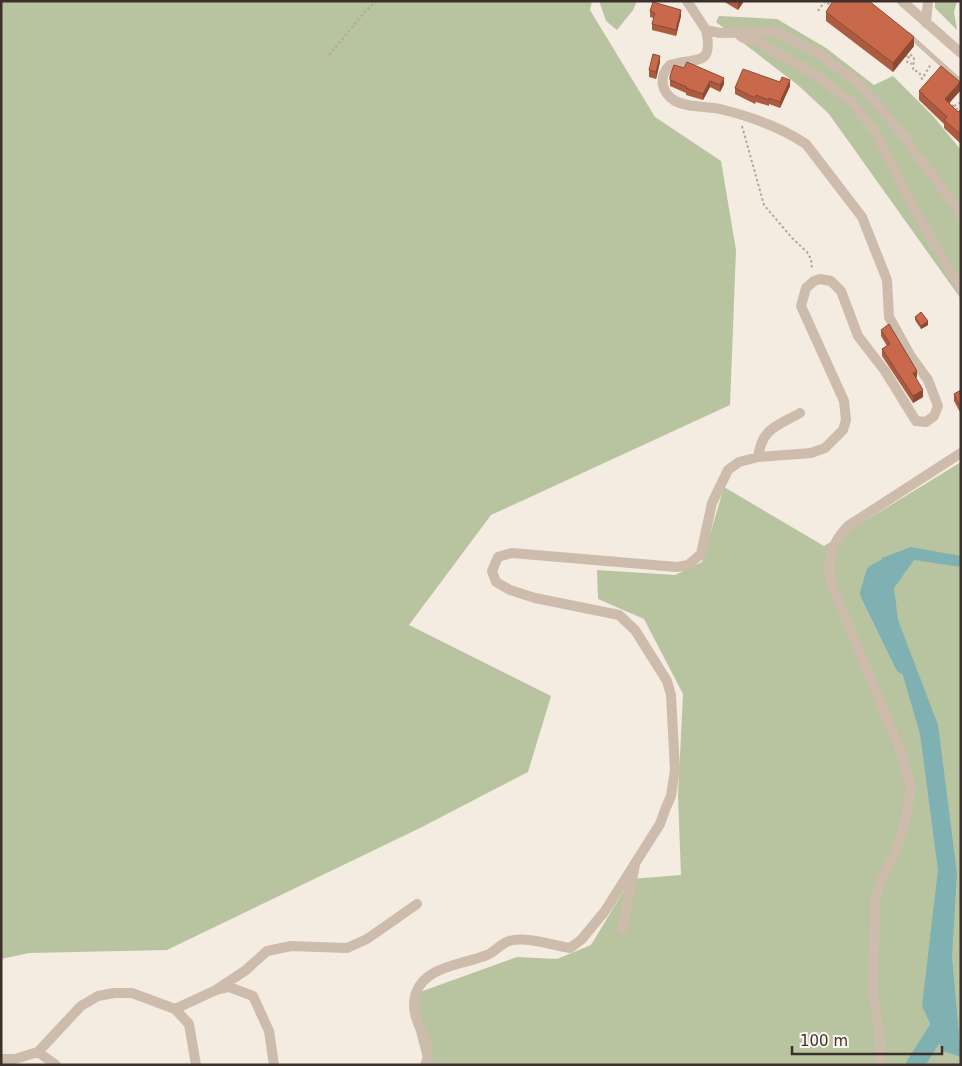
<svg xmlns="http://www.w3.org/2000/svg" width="962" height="1066" font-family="'DejaVu Sans',sans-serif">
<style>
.green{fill:#b8c4a0}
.water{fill:#7fb0b2}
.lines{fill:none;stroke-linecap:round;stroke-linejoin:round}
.river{stroke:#7fb0b2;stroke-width:18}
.path{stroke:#b9a596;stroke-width:2;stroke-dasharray:2.5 2.5;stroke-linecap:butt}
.lane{stroke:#cdbbac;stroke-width:5}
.street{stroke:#cdbbac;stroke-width:10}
.wall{fill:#ac5a40}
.shaded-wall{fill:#8c4a34}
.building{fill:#c8694b;stroke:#8c4a34}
</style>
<rect width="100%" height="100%" fill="#f4ebe1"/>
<path class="green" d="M 1,1 L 592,1 L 590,10 L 655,117 L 721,161 L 736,250 L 730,405 L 491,515 L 409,625 L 551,696 L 528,772 L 420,828 L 167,950 L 29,953 L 1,959 Z
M 599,1 L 637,1 L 633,10 L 617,30 L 606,21 Z
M 935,1 L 957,1 L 954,12 L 957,30 L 935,8 Z
M 719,16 L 777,19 L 826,48 L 874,85 L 893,76 L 933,116 L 961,150 L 961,299 L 829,114 L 799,86 L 716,22 Z
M 961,462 L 961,1065 L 421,1065 L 423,1058 L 411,1012 L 420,992 L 517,957 L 557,959 L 591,945 L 631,879 L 681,875 L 678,796 L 683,694 L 644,619 L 598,599 L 597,570 L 675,575 L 702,562 L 724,487 L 824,546 Z"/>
<path class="water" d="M 911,547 L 961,556 L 961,567 L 914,560 L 894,588 L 898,620 L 938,725 L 957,873 L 952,957 L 961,1057 L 943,1051 L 922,1006 L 938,870 L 920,734 L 877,586 L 882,558 Z"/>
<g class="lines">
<path class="river" d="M 902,560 L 875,573 L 869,593 L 904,665
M 915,1065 L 939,1027"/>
<path class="path" d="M 818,11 L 825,1 L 832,6
M 329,55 L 363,14 L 376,1
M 905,56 L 911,55 L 914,57 L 913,70 L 919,72 L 922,79 L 931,64
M 909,56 L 907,62 L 912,64
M 948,102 L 961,112
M 954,106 L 961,102
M 742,126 L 764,205 L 792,238 L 807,252 L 811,259 L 812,270"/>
<path class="lane" d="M 909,35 L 961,82"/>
<path class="street" d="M 687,1 L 706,30 L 720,33 L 775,31 L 821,55 L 859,84 L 896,126 L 961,214
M 902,1 L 961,53
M 926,23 L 928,1
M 737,33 L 743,38 L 759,42 L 816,75 L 853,103 L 877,135 L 914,209 L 961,289
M 758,457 C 762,428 777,426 800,413
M 622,930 L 635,865
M 216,990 L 246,970 L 267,951 L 291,946 L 347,948 L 367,939 L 417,904
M 175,1009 L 216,990 L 229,987 L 253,996 L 269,1031 L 274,1065
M 38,1052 L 56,1065
M 1,1059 L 15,1059 L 38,1052 L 81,1006 L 98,996 L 114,993 L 132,993 L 175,1009 L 189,1024 L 196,1065
M 425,1065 C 436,1044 413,1026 414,1004 C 416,966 460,966 487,955 C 495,952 501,943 509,941 C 527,936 552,945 570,948 L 581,940 L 605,911 L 660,824 L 665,810 L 671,796 L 675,770 L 671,695 L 667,681 L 635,630 L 619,615 L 535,598 L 510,590 L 496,582 L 492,571 L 498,557 L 512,553 L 677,567 L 688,565 L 701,554 L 712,503 L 728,470 L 739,462 L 758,457 L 811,453 L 825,448 L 843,430 L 846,420 L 844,401 L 801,306 L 806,288 L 814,281 L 820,279 L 831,281 L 841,291 L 858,336 L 885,371 L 916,421 L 926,422 L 934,416 L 938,406 L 928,380 L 910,355 L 889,317 L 887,280 L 862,217 L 806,144 C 782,128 749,116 720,109 C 706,106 688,108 675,101 C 661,92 658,77 670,65 C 697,57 714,67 706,30
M 880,1065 L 880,1038 L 873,993 L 875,900 L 882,878 L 896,850 L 905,822 L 911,788 L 899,747 L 831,583 C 827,559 831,544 848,526 L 961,453"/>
</g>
<path class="wall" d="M 723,1 L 744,1 L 738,10 Z
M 650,11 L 681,16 L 676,36 L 652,30 L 652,24 L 654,18 L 650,17 Z
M 826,12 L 914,46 L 893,72 L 826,21 Z
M 660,62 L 656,79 L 649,77 L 649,70 Z
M 674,65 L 724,84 L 720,92 L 710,87 L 703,100 L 686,95 L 686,93 L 670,86 L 670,76 Z
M 790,86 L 780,108 L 769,104 L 769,106 L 756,102 L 755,104 L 735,94 L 735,88 Z
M 919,91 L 960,91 L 949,103 L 958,112 L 961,109 L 961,144 L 944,128 L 944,124 L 919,100 Z
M 915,317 L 928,325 L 921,329 L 915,320 Z
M 881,330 L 917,377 L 916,378 L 923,397 L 913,403 L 882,356 L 882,349 L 887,346 L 881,336 Z
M 961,390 L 961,414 L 954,401 L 954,394 Z"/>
<path class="shaded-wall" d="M 738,1 L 744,1 L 738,10 Z
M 681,10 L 681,16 L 676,36 L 676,30 Z
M 914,37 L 914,46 L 893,72 L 893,63 Z
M 660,56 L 660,62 L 656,79 L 656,72 Z
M 724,78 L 724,84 L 720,92 L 720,85 Z
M 790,80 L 790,86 L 780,108 L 780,102 Z
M 710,81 L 710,87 L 703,100 L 703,94 Z
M 960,82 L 960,91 L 945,108 L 945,99 Z
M 928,321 L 928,325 L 921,329 L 921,326 Z
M 917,371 L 917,377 L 913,379 L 913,373 Z
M 923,390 L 923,397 L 913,403 L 913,396 Z"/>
<path class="building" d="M 833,1 L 869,1 L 914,37 L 893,63 L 826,12 Z
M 653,2 L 681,10 L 676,30 L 652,24 L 655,13 L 650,11 Z
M 653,54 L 660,56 L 656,72 L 649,70 Z
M 687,62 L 724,78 L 720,85 L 710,81 L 703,94 L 686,88 L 687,87 L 670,80 L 670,76 L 674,65 L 684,68 Z
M 941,66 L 960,82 L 945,99 L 958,112 L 961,109 L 961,135 L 944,120 L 947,117 L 919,91 Z
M 743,69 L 780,82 L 782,77 L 790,80 L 780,102 L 769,98 L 769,100 L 756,95 L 755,98 L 735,88 Z
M 921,312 L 928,321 L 921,326 L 915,317 Z
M 889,324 L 917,371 L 913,373 L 923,390 L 913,396 L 882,349 L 890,344 L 881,330 Z
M 961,390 L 961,408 L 954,394 Z"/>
<rect width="962" height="1066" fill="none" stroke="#3b302b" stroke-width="5"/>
<path d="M792 1046v8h150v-8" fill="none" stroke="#3b302b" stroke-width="2.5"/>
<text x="800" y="1046" font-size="15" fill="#3b302b" stroke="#fbf5ee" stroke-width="4" paint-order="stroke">100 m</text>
</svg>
